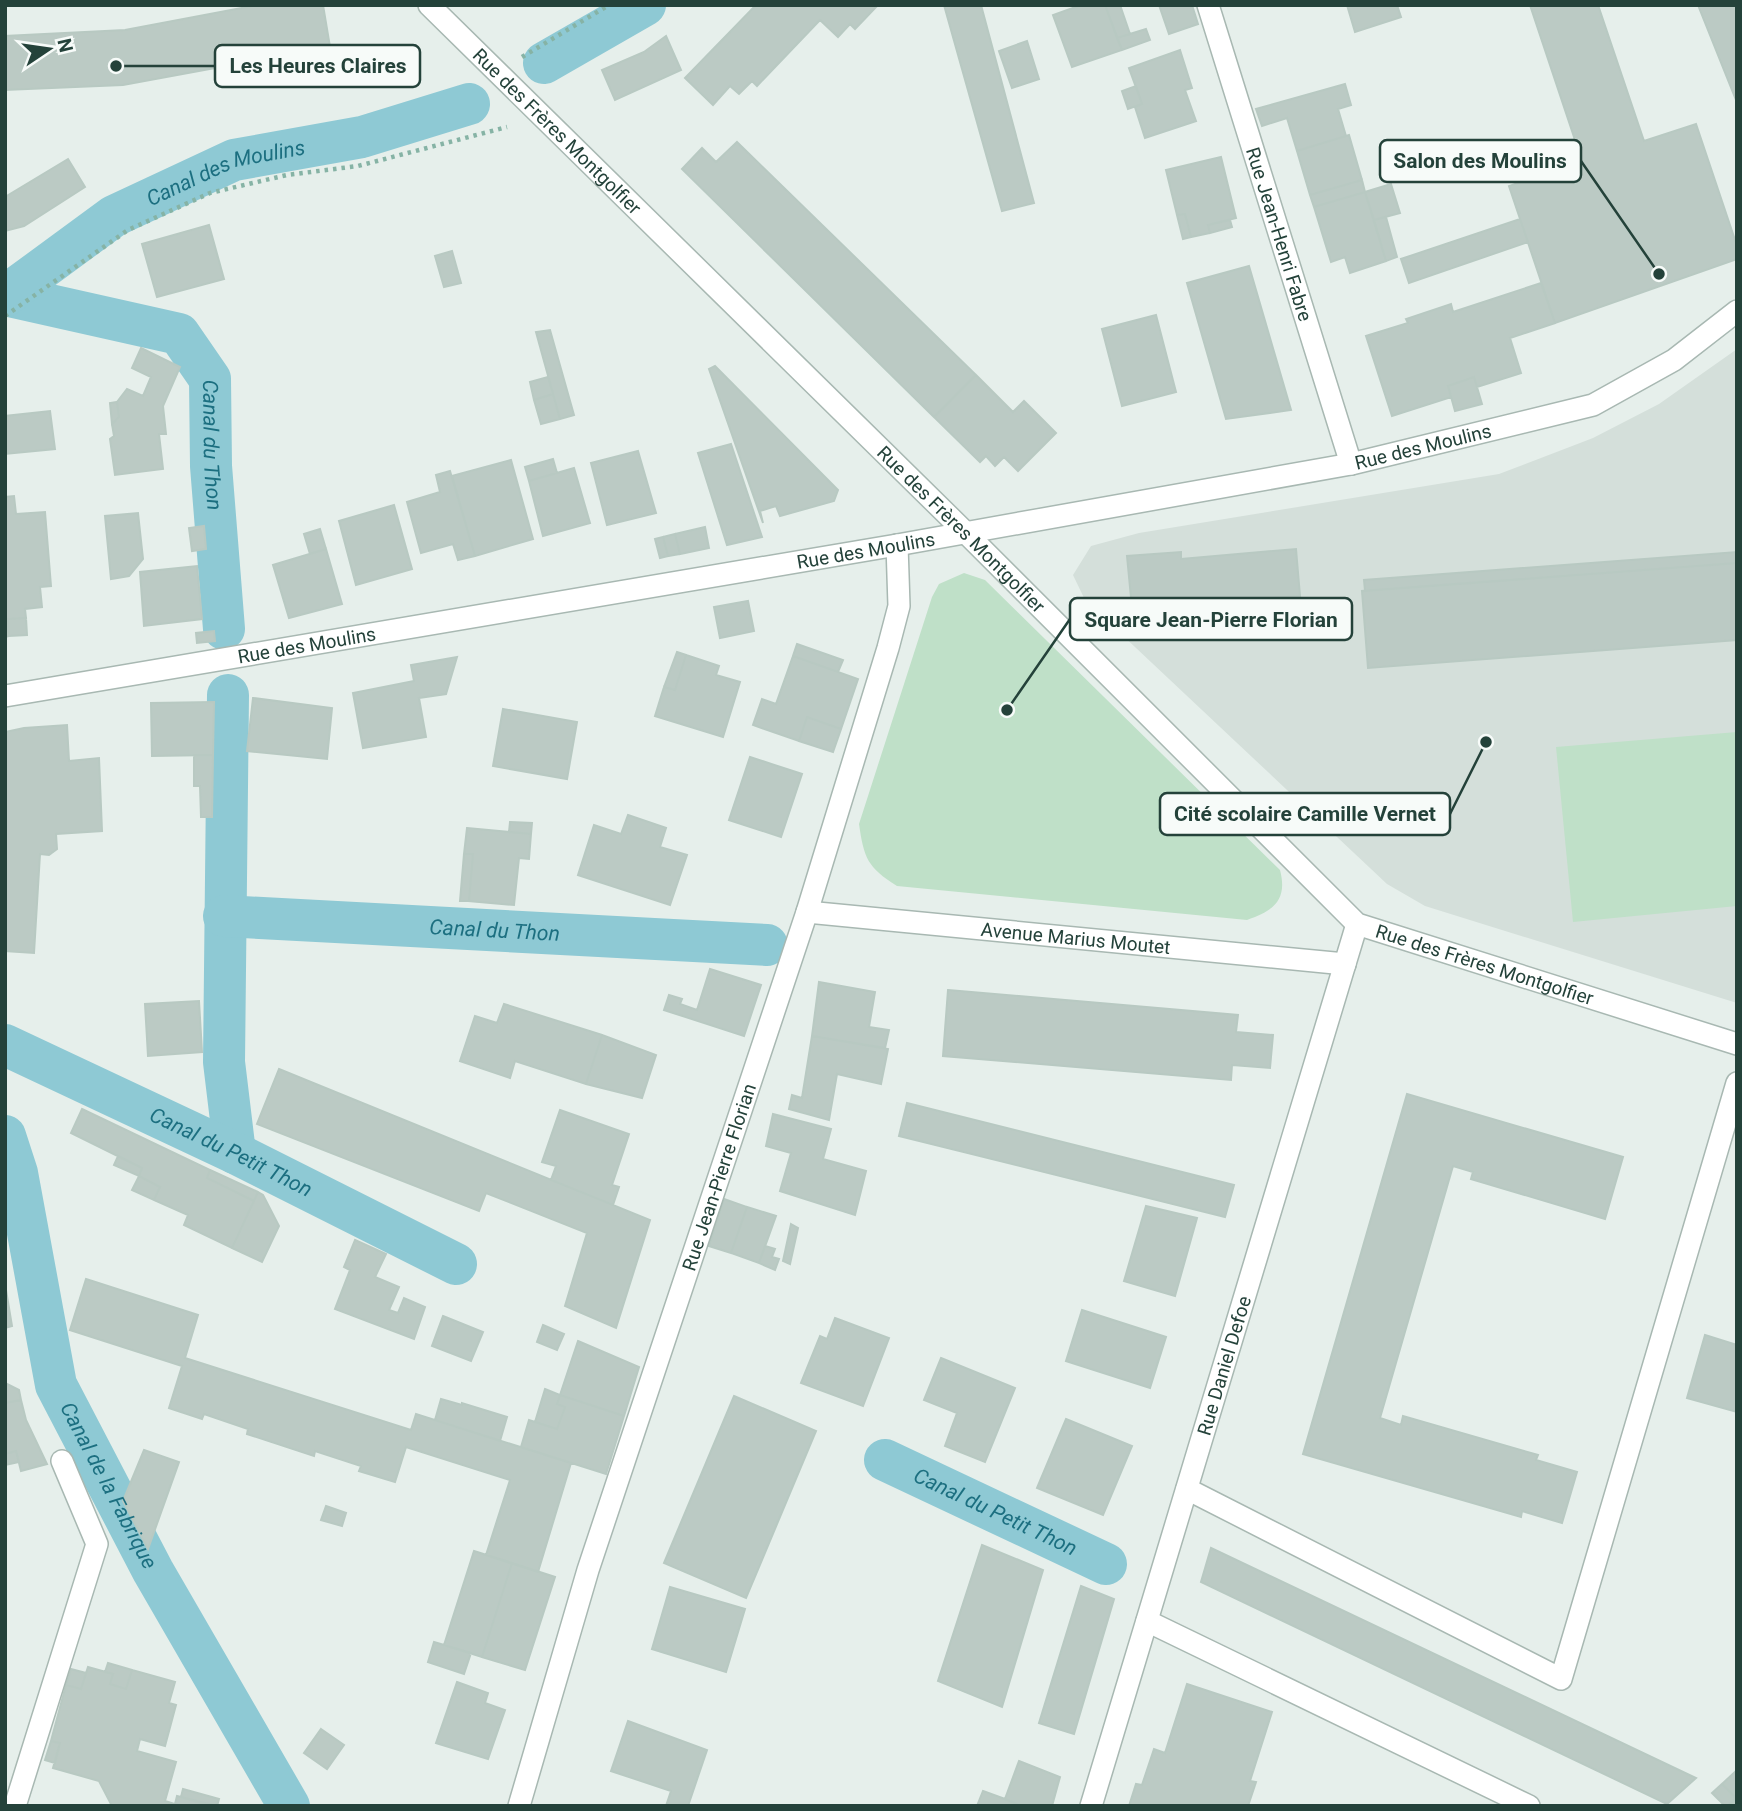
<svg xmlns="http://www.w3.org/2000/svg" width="1742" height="1811" font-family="Roboto,sans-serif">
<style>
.built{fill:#d4dfda}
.green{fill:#bfe0c8}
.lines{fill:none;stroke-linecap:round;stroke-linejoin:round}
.canal{stroke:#8ec9d4;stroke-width:42}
.building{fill:#bbcac4;stroke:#b8c9c2;stroke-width:2}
.minor-casing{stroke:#a8b8b2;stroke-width:24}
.path{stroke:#86b3a5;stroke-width:4.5;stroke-dasharray:3.5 5;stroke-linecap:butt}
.minor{stroke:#fff;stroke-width:21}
.labels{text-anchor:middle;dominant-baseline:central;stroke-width:7;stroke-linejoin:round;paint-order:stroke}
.street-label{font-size:19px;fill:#24423a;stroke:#f7fbf9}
.water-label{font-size:21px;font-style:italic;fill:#1c6f80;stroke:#f7fbf9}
.leader{fill:none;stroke:#24423a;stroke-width:2.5}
.callout-dot{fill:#24423a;stroke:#f7fbf9;stroke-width:2.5}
.callout{fill:#f7fbf9;stroke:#24423a;stroke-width:2.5}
.callout-label{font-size:21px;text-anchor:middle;font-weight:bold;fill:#24423a}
</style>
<rect width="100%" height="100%" fill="#e6efeb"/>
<path class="built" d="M 1737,349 L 1737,1003 L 1425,906 L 1387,884 L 1085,600 L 1073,575 L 1091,546 L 1139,533 L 1499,474 L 1593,438 L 1659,404 Z"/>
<path class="green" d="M 964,573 L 985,580 L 1280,870 C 1288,900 1273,911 1247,920 L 897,886 C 867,867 864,858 859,824 L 932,597 L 939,584 Z
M 1737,732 L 1737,906 L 1573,922 L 1556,747 Z"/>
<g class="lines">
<g class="canal">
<path d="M 544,63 L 645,5"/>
<path id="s1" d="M 5,295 L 179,334 L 210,379 L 211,466 L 224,629"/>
<path id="s2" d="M 5,296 L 114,216 L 234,160 L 362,137 L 469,104"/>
<path d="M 228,695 L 224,1062 L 235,1153"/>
<path id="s3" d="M 224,916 L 767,945"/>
<path id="s4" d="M 5,1045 L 235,1153 L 456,1264"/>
<path id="s5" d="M 5,1136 L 17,1173 L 56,1385 L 153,1571 L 289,1806"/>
<path id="s6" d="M 885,1460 L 1106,1564"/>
</g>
</g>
<path class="building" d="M 257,5 L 323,5 L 330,47 L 123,85 L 5,90 L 5,36 L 125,30 Z
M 756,5 L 878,5 L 855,29 L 850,24 L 838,37 L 820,20 L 757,86 L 752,81 L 739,94 L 730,86 L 713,105 L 685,78 Z
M 944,5 L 981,5 L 1034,203 L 1002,211 Z
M 1081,5 L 1105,5 L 1122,50 L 1072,67 L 1053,15 Z
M 1105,5 L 1120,5 L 1130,34 L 1117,38 Z
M 1159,5 L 1192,5 L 1198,24 L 1169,34 Z
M 1347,5 L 1397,5 L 1401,17 L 1355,32 Z
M 1530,5 L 1598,5 L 1644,141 L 1696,124 L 1737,246 L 1737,259 L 1555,323 L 1509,186 L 1582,161 Z
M 1698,5 L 1737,5 L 1737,99 L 1736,100 Z
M 1146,29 L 1150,40 L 1122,50 L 1117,38 Z
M 666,36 L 681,70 L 615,100 L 602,70 L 644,52 Z
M 1027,41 L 1039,79 L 1012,88 L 999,51 Z
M 1180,50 L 1192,88 L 1185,90 L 1196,121 L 1145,138 L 1135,107 L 1142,104 L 1129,68 Z
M 1345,84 L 1351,105 L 1338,109 L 1346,136 L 1297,151 L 1287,118 L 1262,126 L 1256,109 Z
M 1136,86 L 1142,104 L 1128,109 L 1122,91 Z
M 1349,135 L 1362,180 L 1310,195 L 1297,151 Z
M 737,142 L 976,375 L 934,417 L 682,169 L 702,148 L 716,162 Z
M 1221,157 L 1236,218 L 1208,225 L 1210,233 L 1191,237 L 1185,214 L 1177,215 L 1166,170 Z
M 68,159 L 85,187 L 24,226 L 5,231 L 5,197 Z
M 1362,180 L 1365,192 L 1314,207 L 1310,195 Z
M 1391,184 L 1400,213 L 1374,220 L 1365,192 Z
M 1365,192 L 1386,261 L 1350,273 L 1345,257 L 1331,262 L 1314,207 Z
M 1185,214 L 1191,237 L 1183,239 L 1177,215 Z
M 1386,217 L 1397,257 L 1386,261 L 1374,220 Z
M 1520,219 L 1528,242 L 1409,283 L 1401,259 Z
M 1230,220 L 1232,227 L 1210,233 L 1208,225 Z
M 209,225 L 224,279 L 157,297 L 142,244 Z
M 452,251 L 461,283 L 444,287 L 435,256 Z
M 1249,266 L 1291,410 L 1226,419 L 1187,283 Z
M 1541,283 L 1555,323 L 1510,338 L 1521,373 L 1477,387 L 1474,377 L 1448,386 L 1451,397 L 1392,416 L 1366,336 L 1408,323 L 1406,319 L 1451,304 L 1453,312 Z
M 1156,315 L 1176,392 L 1122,406 L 1102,329 Z
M 550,330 L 574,415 L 560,419 L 536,332 Z
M 141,348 L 180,367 L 163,406 L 166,434 L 159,434 L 163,469 L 115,475 L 110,439 L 114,436 L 112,424 L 119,417 L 117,402 L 127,389 L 143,396 L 151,377 L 132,368 Z
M 715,366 L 838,490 L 834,501 L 780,516 L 776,506 L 760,511 L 763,523 L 709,369 Z
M 976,375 L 1013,412 L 1024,401 L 1056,433 L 1018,471 L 1004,457 L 995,466 L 986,456 L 980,462 L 934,417 Z
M 548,377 L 553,394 L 534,400 L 530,382 Z
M 1474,377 L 1482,404 L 1455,411 L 1448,386 Z
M 553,394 L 560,419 L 541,424 L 534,400 Z
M 117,402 L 119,417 L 112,424 L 110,403 Z
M 50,411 L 55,449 L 5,454 L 5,416 Z
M 731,444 L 762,537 L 727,545 L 698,453 Z
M 638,451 L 656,513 L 607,525 L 591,463 Z
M 553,459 L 557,473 L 529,481 L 525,467 Z
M 511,460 L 533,539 L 475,556 L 452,476 Z
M 574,468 L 590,523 L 543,536 L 529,481 Z
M 450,471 L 475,556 L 458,560 L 453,544 L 421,553 L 407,502 L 440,492 L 436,475 Z
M 14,496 L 16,514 L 45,512 L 51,586 L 40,587 L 42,607 L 25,609 L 26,618 L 8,619 L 9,636 L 5,637 L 5,497 Z
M 394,505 L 412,569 L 356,585 L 339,521 Z
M 138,513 L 143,559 L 129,576 L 111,579 L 105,516 Z
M 204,526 L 206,549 L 192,551 L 189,528 Z
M 705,527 L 709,548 L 680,554 L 675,534 Z
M 320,529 L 326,549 L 310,554 L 304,534 Z
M 675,534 L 680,554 L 668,556 L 663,537 Z
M 663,537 L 668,556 L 660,558 L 655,539 Z
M 326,549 L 342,604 L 289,618 L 273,565 Z
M 1296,549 L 1300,596 L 1132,608 L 1127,556 L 1181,552 L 1181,559 Z
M 1737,552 L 1737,563 L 1365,591 L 1364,580 Z
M 1737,563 L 1737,640 L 1368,668 L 1362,591 Z
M 197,566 L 202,619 L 144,626 L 140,572 Z
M 748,601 L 754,631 L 720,638 L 714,607 Z
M 26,618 L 27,635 L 9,636 L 8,619 Z
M 214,631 L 215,641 L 197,643 L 196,633 Z
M 797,644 L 843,660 L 838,672 L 793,656 Z
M 677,652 L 686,655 L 675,690 L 664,687 Z
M 686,655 L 719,666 L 716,675 L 740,682 L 723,737 L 655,716 L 664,687 L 675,690 Z
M 793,656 L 858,679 L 841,729 L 807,717 L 799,741 L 753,725 L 762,699 L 776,704 Z
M 457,657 L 446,694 L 419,698 L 426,737 L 363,748 L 353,693 L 414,681 L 411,665 Z
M 253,698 L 332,708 L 327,759 L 247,751 Z
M 214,702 L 213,755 L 152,756 L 151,703 Z
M 503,709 L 577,722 L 567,779 L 493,766 Z
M 807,717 L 841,729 L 833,752 L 799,741 Z
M 67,725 L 69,761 L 99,758 L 102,831 L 56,834 L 57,849 L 49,855 L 40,854 L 34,953 L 5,951 L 5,732 L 24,728 Z
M 194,755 L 213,755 L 212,817 L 201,817 L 200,786 L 194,786 Z
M 750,757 L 802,774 L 781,837 L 729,820 Z
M 628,815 L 666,828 L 660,847 L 687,855 L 670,905 L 578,875 L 594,825 L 621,834 Z
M 510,822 L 532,823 L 531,834 L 509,832 Z
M 467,828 L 531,834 L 529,859 L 519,858 L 514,905 L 469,901 L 473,854 L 464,854 Z
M 464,854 L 473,854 L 469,901 L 460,901 Z
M 710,969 L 761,985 L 744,1036 L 664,1010 L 669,995 L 682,999 L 680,1004 L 697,1010 Z
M 819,982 L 875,992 L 869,1027 L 889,1030 L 885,1048 L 812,1036 Z
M 948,990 L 1238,1015 L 1236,1032 L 1273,1035 L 1270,1068 L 1232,1065 L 1231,1080 L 943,1056 Z
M 199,1001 L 202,1052 L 148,1056 L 145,1004 Z
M 504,1004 L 602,1035 L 586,1084 L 515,1061 L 510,1078 L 460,1061 L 475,1016 L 497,1023 Z
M 602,1035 L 656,1055 L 642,1098 L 586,1084 Z
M 812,1036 L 888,1049 L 881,1084 L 837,1074 L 829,1120 L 789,1109 L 792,1095 L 802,1098 Z
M 279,1069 L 650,1220 L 616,1328 L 565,1306 L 587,1233 L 486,1193 L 479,1211 L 257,1124 Z
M 1407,1094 L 1623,1157 L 1605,1219 L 1471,1179 L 1473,1172 L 1453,1166 L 1380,1418 L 1401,1425 L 1403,1416 L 1538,1455 L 1536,1460 L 1577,1472 L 1562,1523 L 1522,1511 L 1521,1517 L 1303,1454 Z
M 907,1103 L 1234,1185 L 1225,1217 L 899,1136 Z
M 82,1109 L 210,1170 L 207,1178 L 254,1201 L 232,1248 L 184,1225 L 188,1215 L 154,1200 L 160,1187 L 139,1176 L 142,1168 L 71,1133 Z
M 560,1110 L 629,1134 L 612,1185 L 619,1187 L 613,1205 L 551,1180 L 556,1166 L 542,1162 Z
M 773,1114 L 831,1129 L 823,1159 L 866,1171 L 855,1215 L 780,1191 L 791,1153 L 766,1146 Z
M 118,1156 L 142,1168 L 139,1176 L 114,1165 Z
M 210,1170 L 258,1192 L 254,1201 L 207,1178 Z
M 139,1176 L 160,1187 L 154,1200 L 132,1190 Z
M 258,1192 L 263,1195 L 279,1226 L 262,1262 L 232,1248 Z
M 724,1199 L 747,1207 L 731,1253 L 709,1246 Z
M 1146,1206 L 1197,1218 L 1175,1296 L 1124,1281 Z
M 747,1207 L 776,1216 L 759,1263 L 731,1253 Z
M 791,1224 L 798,1228 L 790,1264 L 783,1261 Z
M 355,1240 L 386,1254 L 375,1277 L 399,1287 L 389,1310 L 398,1313 L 404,1298 L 425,1307 L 414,1339 L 335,1309 L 350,1270 L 344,1267 Z
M 765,1246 L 775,1249 L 772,1257 L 779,1259 L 775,1270 L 759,1263 Z
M 86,1279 L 198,1315 L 185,1358 L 411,1430 L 416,1414 L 571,1463 L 538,1572 L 486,1555 L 510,1480 L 406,1447 L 395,1482 L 359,1471 L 361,1466 L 315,1451 L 314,1456 L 247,1434 L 248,1429 L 204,1414 L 202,1419 L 169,1408 L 182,1366 L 70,1330 Z
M 5,1284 L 12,1326 L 5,1328 Z
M 1082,1310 L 1166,1337 L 1150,1388 L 1066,1361 Z
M 443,1316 L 483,1332 L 471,1361 L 432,1346 Z
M 835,1318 L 889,1338 L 863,1406 L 801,1383 L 820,1336 L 827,1339 Z
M 543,1325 L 564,1334 L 557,1350 L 537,1342 Z
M 1705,1335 L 1737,1345 L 1737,1412 L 1687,1398 Z
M 578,1341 L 639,1367 L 624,1416 L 560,1395 Z
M 941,1358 L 1015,1388 L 985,1462 L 945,1446 L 957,1413 L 924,1400 Z
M 5,1383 L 19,1390 L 21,1400 L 5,1403 Z
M 545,1389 L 560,1395 L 557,1404 L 565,1407 L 557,1429 L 535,1422 Z
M 560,1395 L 624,1416 L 606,1474 L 521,1447 L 529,1420 L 557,1429 L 565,1407 L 557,1404 Z
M 734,1396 L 816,1431 L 746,1598 L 664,1563 Z
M 441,1399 L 462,1405 L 462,1403 L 507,1417 L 500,1441 L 435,1420 Z
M 21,1400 L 26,1420 L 47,1464 L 21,1471 L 16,1451 L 5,1454 L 5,1403 Z
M 1066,1419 L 1132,1446 L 1103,1515 L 1037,1488 Z
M 144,1450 L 179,1462 L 148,1549 L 123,1501 Z
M 16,1451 L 19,1462 L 5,1465 L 5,1454 Z
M 326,1506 L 346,1513 L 342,1526 L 321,1520 Z
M 982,1545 L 1043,1570 L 1002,1707 L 938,1681 Z
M 1211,1548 L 1696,1778 L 1667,1804 L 1201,1582 Z
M 474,1551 L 512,1563 L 482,1657 L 444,1645 Z
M 512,1563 L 555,1577 L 525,1670 L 482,1657 Z
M 1081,1586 L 1114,1599 L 1074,1734 L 1039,1723 Z
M 670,1587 L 745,1609 L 726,1672 L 652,1649 Z
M 434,1642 L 471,1653 L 464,1674 L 428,1662 Z
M 108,1663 L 132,1670 L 126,1689 L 110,1684 L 113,1674 L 105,1672 Z
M 88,1667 L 113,1674 L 110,1684 L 126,1689 L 132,1670 L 175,1682 L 169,1703 L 176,1705 L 165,1746 L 140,1739 L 137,1751 L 176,1762 L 165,1801 L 181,1806 L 112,1806 L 99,1781 L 53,1768 L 60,1743 L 51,1741 L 66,1685 L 81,1689 Z
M 71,1669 L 86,1673 L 81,1689 L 66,1685 Z
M 457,1682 L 488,1693 L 485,1703 L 505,1710 L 488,1759 L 436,1743 Z
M 1187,1684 L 1272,1712 L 1250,1781 L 1256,1782 L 1248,1806 L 1129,1806 L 1136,1784 L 1142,1785 L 1154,1749 L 1165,1753 Z
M 628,1721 L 707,1750 L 688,1806 L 666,1806 L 671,1791 L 611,1771 Z
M 321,1729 L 344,1745 L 327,1769 L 304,1753 Z
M 51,1741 L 60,1743 L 55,1763 L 45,1760 Z
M 1019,1761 L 1060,1777 L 1052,1806 L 1021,1806 L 1005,1799 Z
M 1737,1770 L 1737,1806 L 1728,1806 L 1736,1798 L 1722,1784 Z
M 1722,1784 L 1736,1798 L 1728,1806 L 1725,1806 L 1712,1793 Z
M 183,1789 L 219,1799 L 217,1806 L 181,1797 Z
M 983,1791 L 1005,1799 L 1021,1806 L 977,1806 Z
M 177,1796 L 181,1797 L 212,1806 L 181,1806 L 175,1804 Z"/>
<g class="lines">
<g class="minor-casing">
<g id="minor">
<path id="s7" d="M 429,5 L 966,533 L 1357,924 L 1737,1044"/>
<path id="s8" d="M 1208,5 L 1351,464"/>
<path id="s9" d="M 5,696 L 897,545 L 1351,464 L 1593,405 L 1674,360 L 1737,311"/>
<path id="s10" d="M 807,912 L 1345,964"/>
<path d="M 1187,1489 L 1561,1679 L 1737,1083"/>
<path d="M 1147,1621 L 1529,1806"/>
<path d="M 15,1806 L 97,1544 L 62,1461"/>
<path id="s11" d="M 519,1806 L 588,1570 L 807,912 L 888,648 L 899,606 L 897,545"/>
<path id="s12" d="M 1091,1806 L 1357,924"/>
</g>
</g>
<path class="path" d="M 522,57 L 609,5
M 5,316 L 128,230 L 210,193 L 287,175 L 358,166 L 507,127"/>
<use href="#minor" class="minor"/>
</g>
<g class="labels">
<g class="street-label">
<text stroke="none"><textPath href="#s7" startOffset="180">Rue des Frères Montgolfier</textPath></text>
<text stroke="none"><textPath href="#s8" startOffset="240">Rue Jean-Henri Fabre</textPath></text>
<text stroke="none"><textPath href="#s9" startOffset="1440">Rue des Moulins</textPath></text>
<text stroke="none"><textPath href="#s7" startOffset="747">Rue des Frères Montgolfier</textPath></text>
<text stroke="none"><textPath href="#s9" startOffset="873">Rue des Moulins</textPath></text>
<text stroke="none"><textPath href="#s9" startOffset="306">Rue des Moulins</textPath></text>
<text stroke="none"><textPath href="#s10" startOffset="270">Avenue Marius Moutet</textPath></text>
<text stroke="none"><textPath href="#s7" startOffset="1440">Rue des Frères Montgolfier</textPath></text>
<text stroke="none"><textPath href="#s11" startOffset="660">Rue Jean-Pierre Florian</textPath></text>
<text stroke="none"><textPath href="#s12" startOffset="460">Rue Daniel Defoe</textPath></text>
</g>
<g class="water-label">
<text stroke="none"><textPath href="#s2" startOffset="256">Canal des Moulins</textPath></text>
<text stroke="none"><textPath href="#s1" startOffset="299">Canal du Thon</textPath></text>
<text stroke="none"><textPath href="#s3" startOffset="271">Canal du Thon</textPath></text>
<text stroke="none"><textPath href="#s4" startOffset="250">Canal du Petit Thon</textPath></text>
<text stroke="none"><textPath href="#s5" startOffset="368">Canal de la Fabrique</textPath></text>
<text stroke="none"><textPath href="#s6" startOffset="122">Canal du Petit Thon</textPath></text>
</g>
</g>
<path class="leader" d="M116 66L215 66M1659 274L1581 161M1007 710L1070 619M1486 742L1450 814"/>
<g class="callout-dot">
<circle cx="116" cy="66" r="7"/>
<circle cx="1659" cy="274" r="7"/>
<circle cx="1007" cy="710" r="7"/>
<circle cx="1486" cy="742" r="7"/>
</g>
<g class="callout">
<rect x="215" y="45" width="205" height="42" rx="7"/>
<rect x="1380" y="140" width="201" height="42" rx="7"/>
<rect x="1070" y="598" width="282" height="42" rx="7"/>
<rect x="1160" y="793" width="290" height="42" rx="7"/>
</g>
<g class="callout-label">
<text x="318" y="73">Les Heures Claires</text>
<text x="1480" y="168">Salon des Moulins</text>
<text x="1211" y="627">Square Jean-Pierre Florian</text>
<text x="1305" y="821">Cité scolaire Camille Vernet</text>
</g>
<rect width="1742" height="1811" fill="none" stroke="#24423a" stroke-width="14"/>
<g transform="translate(49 49) rotate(77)" stroke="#f7fbf9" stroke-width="5" paint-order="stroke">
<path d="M0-5L12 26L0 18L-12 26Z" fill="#24423a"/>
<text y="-10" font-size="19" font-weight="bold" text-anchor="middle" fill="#24423a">N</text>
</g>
</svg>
